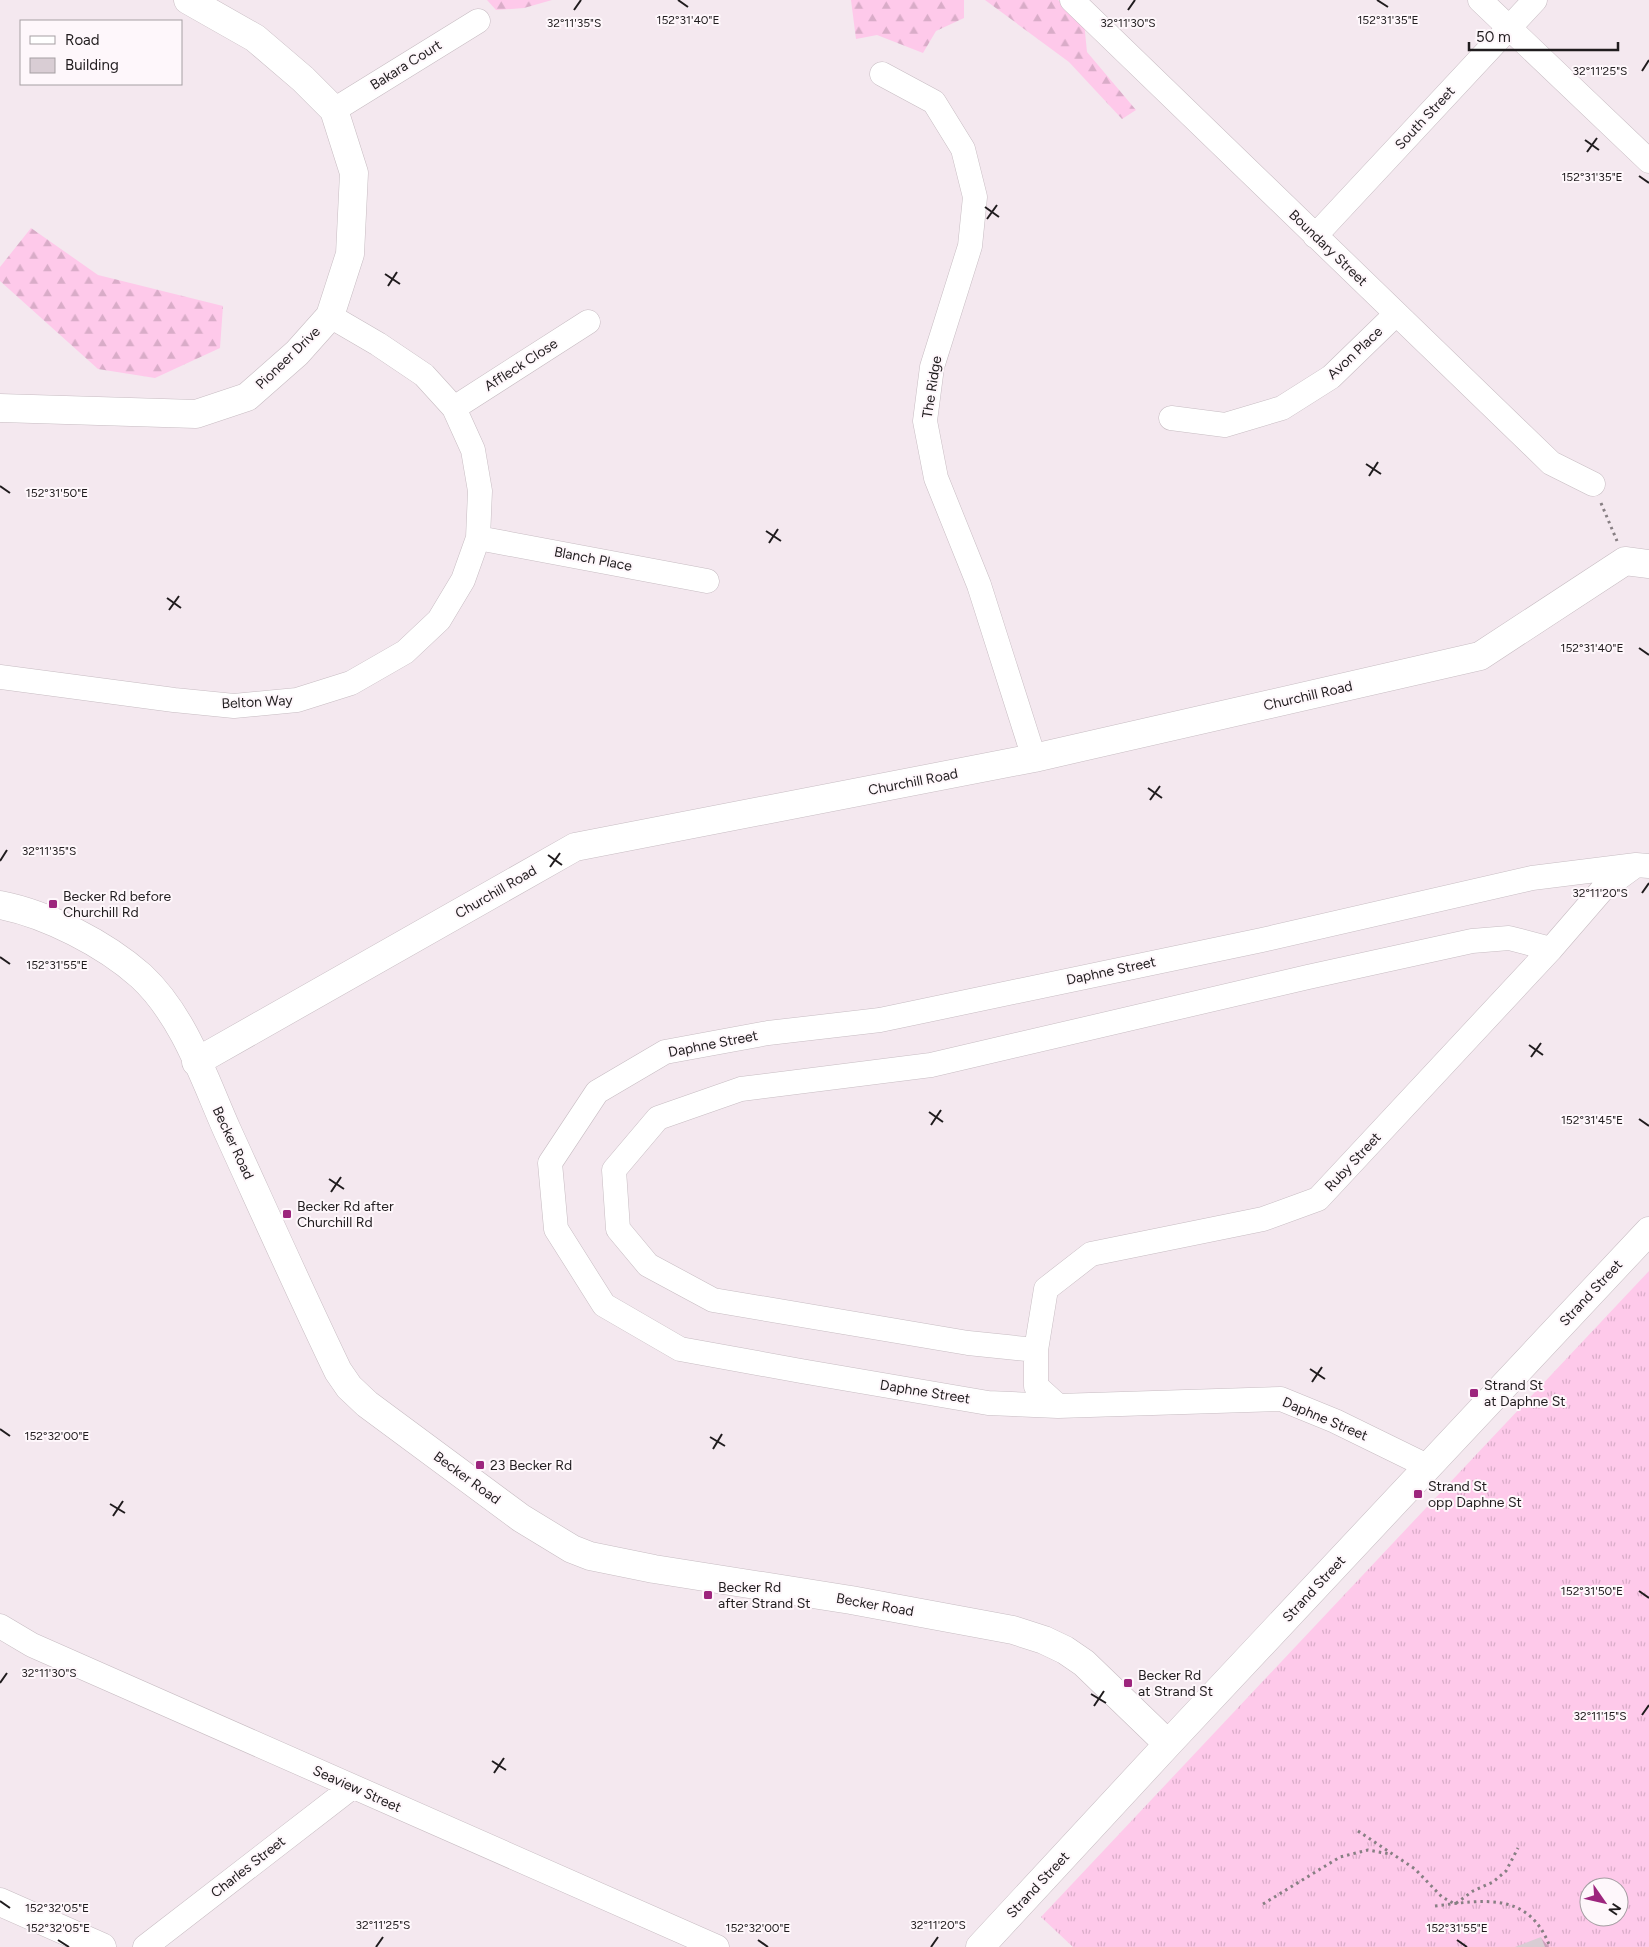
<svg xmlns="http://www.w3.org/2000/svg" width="1649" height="1947" font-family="Figtree,sans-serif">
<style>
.grass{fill:url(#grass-tufts);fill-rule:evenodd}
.forest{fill:url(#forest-firs)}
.shadow{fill:#0003}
.building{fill:#d9cdd4}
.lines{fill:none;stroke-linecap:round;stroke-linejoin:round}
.minor-casing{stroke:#c7bcc2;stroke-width:25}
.tertiary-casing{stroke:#c7bcc2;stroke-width:29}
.path{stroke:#877f83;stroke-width:3;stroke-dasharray:2.5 4;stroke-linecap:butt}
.minor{stroke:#fff;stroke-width:24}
.tertiary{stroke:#fff;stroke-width:28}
.ticks{fill:none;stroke:#201c1e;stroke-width:2}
.poi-dot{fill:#9d257d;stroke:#fef7fb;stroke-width:2}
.labels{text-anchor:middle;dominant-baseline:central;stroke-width:4;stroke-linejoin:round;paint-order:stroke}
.street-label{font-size:14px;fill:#201c1e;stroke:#fef7fb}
.poi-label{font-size:14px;fill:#201c1e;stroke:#fef7fb;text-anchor:start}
.ticks-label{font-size:12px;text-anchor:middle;fill:#201c1e;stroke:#fef7fb;stroke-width:4;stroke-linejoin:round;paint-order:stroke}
</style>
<defs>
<pattern id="grass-tufts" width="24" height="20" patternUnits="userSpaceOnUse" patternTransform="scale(1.25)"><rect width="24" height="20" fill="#fec9ea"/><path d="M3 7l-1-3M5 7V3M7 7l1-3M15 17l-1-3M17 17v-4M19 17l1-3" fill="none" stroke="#d9acc8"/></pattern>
<pattern id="forest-firs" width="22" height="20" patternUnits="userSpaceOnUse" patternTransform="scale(1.25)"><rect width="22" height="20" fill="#fec9ea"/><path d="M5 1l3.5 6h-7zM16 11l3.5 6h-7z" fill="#d9acc8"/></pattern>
</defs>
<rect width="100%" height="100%" fill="#f4e8ef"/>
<path class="grass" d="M 1649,1271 L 1649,1947 L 1073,1947 L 1041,1917 ZM 1589,1887 L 1619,1887 L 1619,1917 L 1589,1917 Z"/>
<path class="forest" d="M 487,0 L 552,0 L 524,8 L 496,10 Z
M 851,0 L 964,0 L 964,18 L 936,31 L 923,53 L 877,35 L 856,39 Z
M 985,0 L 1058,0 L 1084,22 L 1087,52 L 1136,110 L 1122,119 L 1069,62 Z
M 31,228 L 98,275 L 223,306 L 220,348 L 155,378 L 98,369 L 0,281 L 0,267 Z"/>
<path class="shadow" d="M 1541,1938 L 1549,1947 L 1518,1947 Z"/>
<path class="building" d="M 1541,1937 L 1545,1947 L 1515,1947 Z"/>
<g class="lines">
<g class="minor-casing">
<path id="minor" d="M 1072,0 L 1551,463 L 1593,484
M 1480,0 L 1649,161
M 882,74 L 934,102 L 963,149 L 975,197 L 970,246 L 932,367 L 925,421 L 936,478 L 979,585 L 1034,758
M 334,110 L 478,21
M 1315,236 L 1535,0
M 454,408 L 588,322
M 1171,418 L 1225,425 L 1282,408 L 1331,377 L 1396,314
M 478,538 L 707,581
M 0,677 L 174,700 L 234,706 L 297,700 L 351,683 L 405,652 L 439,620 L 463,580 L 478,538 L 480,491 L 473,450 L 454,408 L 424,375 L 378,344 L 330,316
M 1036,1350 L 968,1343 L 713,1300 L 648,1265 L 618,1229 L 614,1170 L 658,1118 L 741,1089 L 931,1065 L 1308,977 L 1472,941 L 1509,938 L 1551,949
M 1058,1406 L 1036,1386 L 1036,1350 L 1046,1289 L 1091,1254 L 1263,1219 L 1318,1199 L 1551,949 L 1602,890 L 1635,866
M 1429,1467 L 1335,1421 L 1281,1399 L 1058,1406 L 988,1403 L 801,1371 L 680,1349 L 604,1305 L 556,1229 L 550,1163 L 597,1092 L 665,1052 L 768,1033 L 880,1020 L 1262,940 L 1532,878 L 1636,865 L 1649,866
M 0,1626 L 32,1645 L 717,1947
M 145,1947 L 352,1787"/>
</g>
<g class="tertiary-casing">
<path id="tertiary" d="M 0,408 L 196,414 L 247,397 L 297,353 L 330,316 L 350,254 L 354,173 L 334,110 L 303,79 L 255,38 L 188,0
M 0,905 C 47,914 105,944 141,976 C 184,1016 204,1078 227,1130 C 264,1211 300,1292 338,1371 L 349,1387 L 367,1404 L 521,1518 L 572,1549 L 590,1556 L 654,1569 L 851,1600 L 1013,1630 L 1044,1640 L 1065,1650 L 1084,1663 L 1168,1744
M 196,1062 L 575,847 L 1034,758 L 1480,656 L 1625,561 L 1649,564
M 0,1902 L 102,1947
M 980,1947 L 1168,1744 L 1649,1231"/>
</g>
<path class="path" d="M 1601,503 L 1617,541
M 1358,1831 L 1415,1869 L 1442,1897 L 1455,1904 L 1473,1891 L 1493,1882 L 1506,1871 L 1518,1848
M 1263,1904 L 1340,1857 L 1368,1850 L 1390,1854
M 1435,1906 C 1484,1900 1529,1891 1550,1947"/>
<use href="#minor" class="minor"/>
<use href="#tertiary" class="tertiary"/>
</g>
<path class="ticks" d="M 678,0 L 688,7M 1377,0 L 1388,7M 574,10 L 581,0M 1128,10 L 1135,0M 1642,71 L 1649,60M 1585,140 L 1599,150M 1587,152 L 1597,138M 1639,176 L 1649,183M 985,207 L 999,217M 987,219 L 997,205M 385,274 L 400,284M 388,286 L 397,272M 1366,464 L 1381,474M 1369,476 L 1378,462M 0,486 L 10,493M 766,531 L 781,541M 769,543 L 778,529M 167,598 L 181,608M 169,610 L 179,596M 1639,648 L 1649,655M 1148,788 L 1162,798M 1150,800 L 1160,786M 548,855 L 562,865M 0,861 L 7,850M 550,867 L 560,853M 1642,893 L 1649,883M 0,957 L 10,964M 1529,1045 L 1543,1055M 1531,1057 L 1541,1043M 929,1112 L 943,1122M 1639,1119 L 1649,1126M 931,1125 L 941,1110M 329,1179 L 344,1189M 331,1192 L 341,1177M 1310,1369 L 1325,1379M 1312,1382 L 1322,1367M 0,1429 L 10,1436M 710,1437 L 725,1446M 713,1449 L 722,1434M 110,1504 L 125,1513M 113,1516 L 123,1501M 1639,1591 L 1649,1598M 0,1683 L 7,1673M 1091,1694 L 1106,1703M 1094,1706 L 1104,1691M 1642,1715 L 1649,1705M 492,1761 L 506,1770M 494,1773 L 504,1758M 0,1901 L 10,1908M 58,1940 L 69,1947M 758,1940 L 768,1947M 1457,1940 L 1467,1947M 376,1947 L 383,1937M 931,1947 L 938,1937"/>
<g class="poi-dot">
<rect x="48" y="899" width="10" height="10" rx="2.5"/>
<rect x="282" y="1209" width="10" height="10" rx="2.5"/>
<rect x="1469" y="1388" width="10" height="10" rx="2.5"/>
<rect x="475" y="1460" width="10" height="10" rx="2.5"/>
<rect x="1413" y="1489" width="10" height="10" rx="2.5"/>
<rect x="703" y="1590" width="10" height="10" rx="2.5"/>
<rect x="1123" y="1678" width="10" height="10" rx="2.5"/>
</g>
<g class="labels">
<g class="street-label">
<text transform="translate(406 65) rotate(-32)">Bakara Court</text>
<text transform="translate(1425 118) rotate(-47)">South Street</text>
<text transform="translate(1328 248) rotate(44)">Boundary Street</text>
<text transform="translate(1355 353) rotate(-43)">Avon Place</text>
<text transform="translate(288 358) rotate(-44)">Pioneer Drive</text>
<text transform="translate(521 365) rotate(-33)">Affleck Close</text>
<text transform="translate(932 387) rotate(-81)">The Ridge</text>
<text transform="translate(593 559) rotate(11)">Blanch Place</text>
<text transform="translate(1308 696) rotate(-13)">Churchill Road</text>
<text transform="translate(257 702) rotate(-3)">Belton Way</text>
<text transform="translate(913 782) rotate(-11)">Churchill Road</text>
<text transform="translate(496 892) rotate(-30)">Churchill Road</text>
<text transform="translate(1111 971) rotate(-12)">Daphne Street</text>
<text transform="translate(713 1044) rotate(-11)">Daphne Street</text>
<text transform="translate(233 1143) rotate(65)">Becker Road</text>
<text transform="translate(1353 1162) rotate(-47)">Ruby Street</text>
<text transform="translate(1591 1293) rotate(-47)">Strand Street</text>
<text transform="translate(925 1392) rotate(9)">Daphne Street</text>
<text transform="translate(1325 1419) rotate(23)">Daphne Street</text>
<text transform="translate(467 1478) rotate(36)">Becker Road</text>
<text transform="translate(1314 1589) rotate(-47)">Strand Street</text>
<text transform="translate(875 1605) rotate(10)">Becker Road</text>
<text transform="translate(357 1789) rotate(24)">Seaview Street</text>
<text transform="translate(248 1867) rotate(-38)">Charles Street</text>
<text transform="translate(1038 1885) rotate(-47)">Strand Street</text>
</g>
<g class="poi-label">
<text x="63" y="896">Becker Rd before<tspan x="63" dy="16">Churchill Rd</tspan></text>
<text x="297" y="1206">Becker Rd after<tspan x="297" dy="16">Churchill Rd</tspan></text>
<text x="1484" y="1385">Strand St<tspan x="1484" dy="16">at Daphne St</tspan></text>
<text x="490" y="1465">23 Becker Rd</text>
<text x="1428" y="1486">Strand St<tspan x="1428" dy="16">opp Daphne St</tspan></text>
<text x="718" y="1587">Becker Rd<tspan x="718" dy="16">after Strand St</tspan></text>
<text x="1138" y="1675">Becker Rd<tspan x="1138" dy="16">at Strand St</tspan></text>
</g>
</g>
<g class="ticks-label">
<text x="688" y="24">152°31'40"E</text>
<text x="1388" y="24">152°31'35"E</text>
<text x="574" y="27">32°11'35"S</text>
<text x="1128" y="27">32°11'30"S</text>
<text x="1600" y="75">32°11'25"S</text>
<text x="1592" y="181">152°31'35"E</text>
<text x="57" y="497">152°31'50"E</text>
<text x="1592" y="652">152°31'40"E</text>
<text x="49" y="855">32°11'35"S</text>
<text x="1600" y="897">32°11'20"S</text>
<text x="57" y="969">152°31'55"E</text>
<text x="1592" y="1124">152°31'45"E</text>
<text x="57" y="1440">152°32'00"E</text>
<text x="1592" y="1595">152°31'50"E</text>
<text x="49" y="1677">32°11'30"S</text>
<text x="1600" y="1720">32°11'15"S</text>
<text x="57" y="1912">152°32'05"E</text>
<text x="383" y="1929">32°11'25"S</text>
<text x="938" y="1929">32°11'20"S</text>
<text x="58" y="1932">152°32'05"E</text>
<text x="758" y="1932">152°32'00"E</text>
<text x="1457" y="1932">152°31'55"E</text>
</g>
<rect x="20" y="20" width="162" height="65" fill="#fef7fb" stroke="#a59fa3"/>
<rect x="30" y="36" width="25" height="8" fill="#ffffff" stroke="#a59fa3"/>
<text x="65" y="45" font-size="15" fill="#201c1e">Road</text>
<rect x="30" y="58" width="25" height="15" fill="#d9cdd4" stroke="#a59fa3"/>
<text x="65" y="70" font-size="15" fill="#201c1e">Building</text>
<g transform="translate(1604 1902) rotate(124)"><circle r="24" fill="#fef7fb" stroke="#a59fa3"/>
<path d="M0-4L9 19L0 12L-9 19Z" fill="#9d257d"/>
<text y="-8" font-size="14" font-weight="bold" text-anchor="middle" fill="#201c1e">N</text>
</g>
<path d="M1469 42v8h149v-8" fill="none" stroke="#201c1e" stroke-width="2.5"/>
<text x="1476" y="42" font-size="15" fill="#201c1e" stroke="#fef7fb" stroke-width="4" paint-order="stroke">50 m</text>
</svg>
